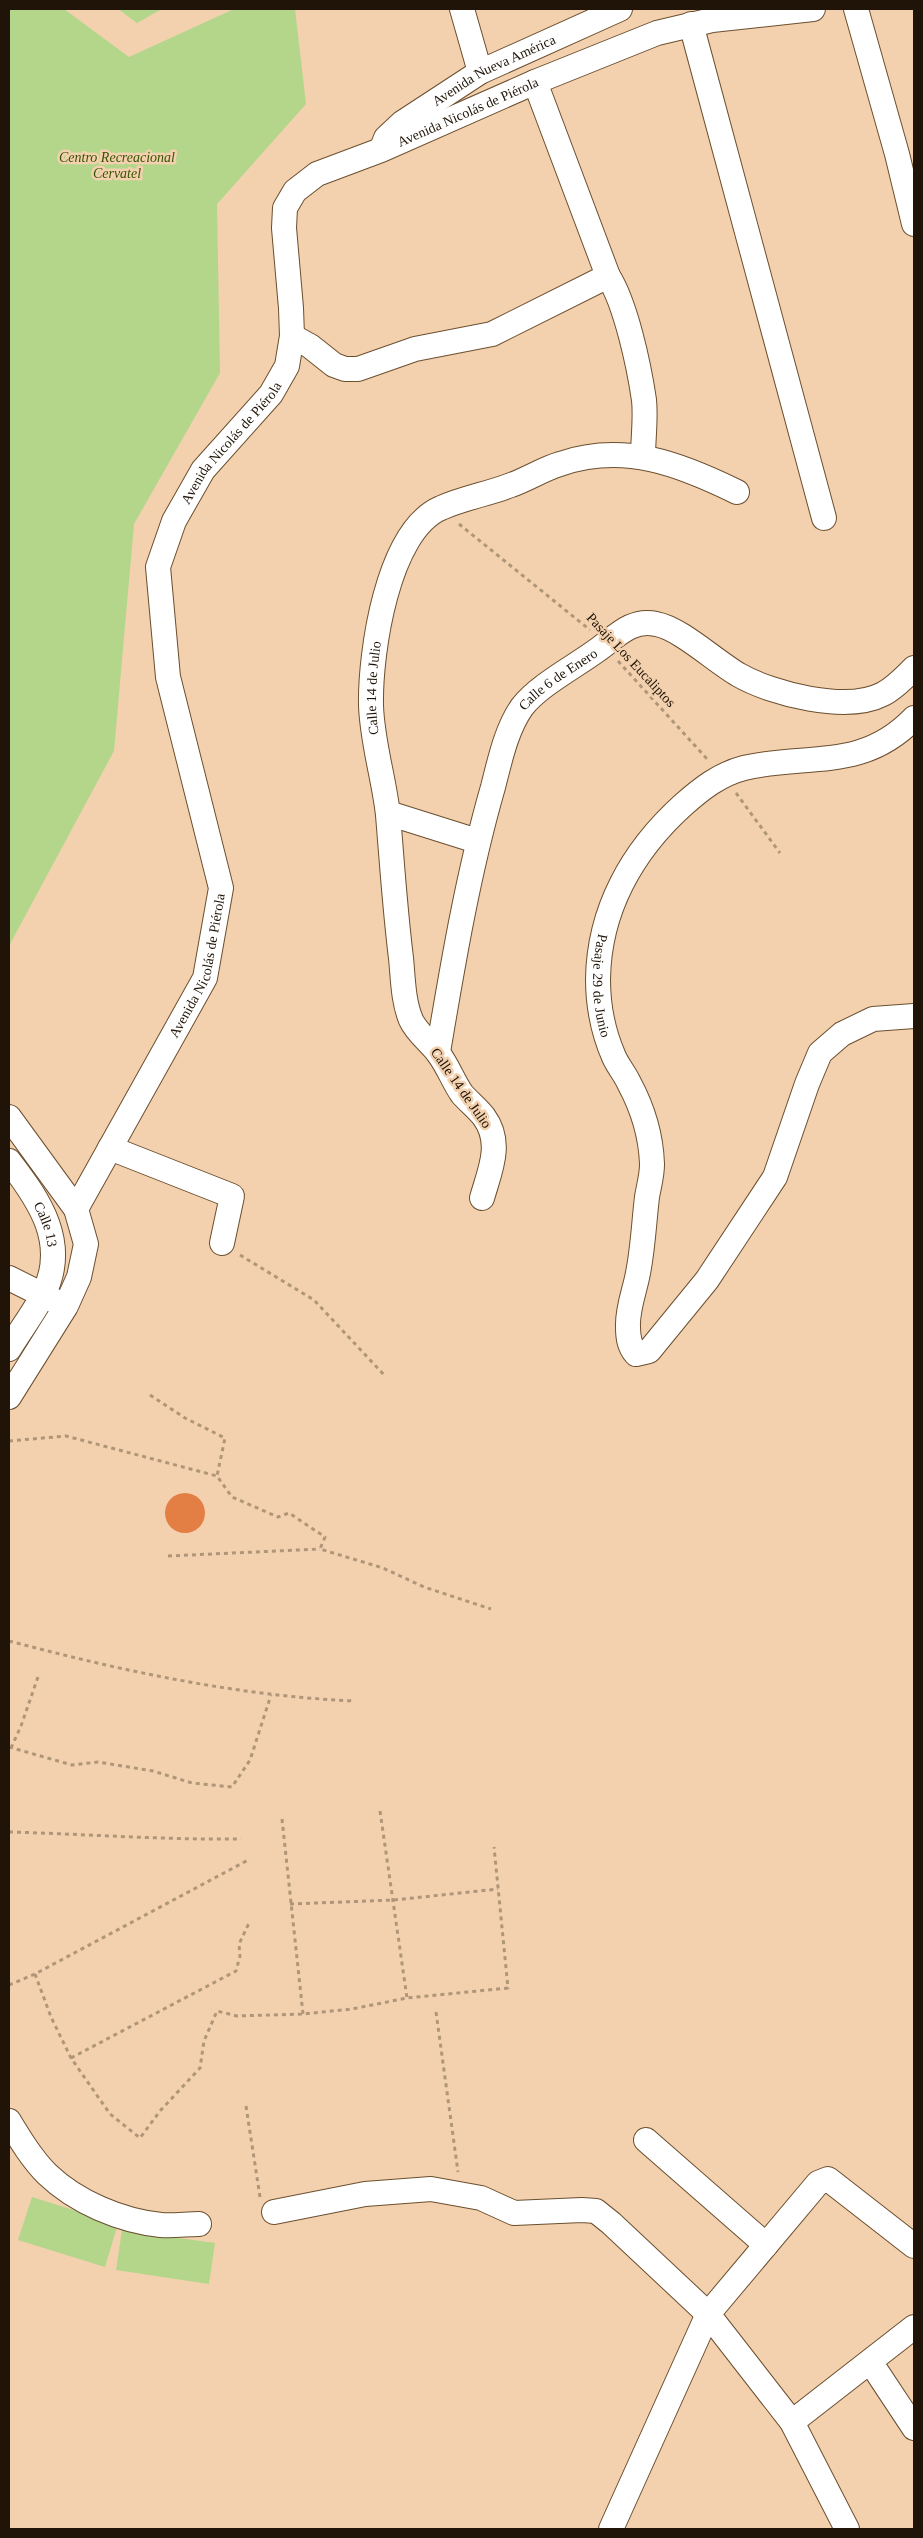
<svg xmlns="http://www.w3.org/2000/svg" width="923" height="2538" font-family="'Times New Roman',serif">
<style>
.green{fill:#b3d68b}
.building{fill:#e37e44}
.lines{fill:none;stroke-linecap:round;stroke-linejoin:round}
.minor-casing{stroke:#6b4f2f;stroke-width:26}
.path{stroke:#b09679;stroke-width:3;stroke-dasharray:4 4;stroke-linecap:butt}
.minor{stroke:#fff;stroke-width:24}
.labels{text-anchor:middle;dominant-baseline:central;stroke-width:5;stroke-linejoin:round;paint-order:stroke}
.street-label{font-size:14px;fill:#1f1407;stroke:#f3d1ae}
.park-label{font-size:14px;font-style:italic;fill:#365202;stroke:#f3d1ae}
</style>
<rect width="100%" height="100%" fill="#f3d1ae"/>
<path class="green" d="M 9,9 L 64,9 L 129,57 L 234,9 L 295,9 L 306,104 L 217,204 L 220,373 L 134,524 L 114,751 L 9,946 Z
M 118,9 L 162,9 L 137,23 Z
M 32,2197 L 118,2224 L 105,2267 L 18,2240 Z
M 122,2230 L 215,2243 L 209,2284 L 116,2270 Z"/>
<path class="building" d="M165 1513a20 20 0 1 1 40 0a20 20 0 1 1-40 0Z"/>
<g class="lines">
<g class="minor-casing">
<g id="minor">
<path d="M 462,9 L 480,72"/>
<path d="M 856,9 L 897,154 L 914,224"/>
<path d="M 691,24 L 824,518"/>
<path d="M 535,82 L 608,276 C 626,304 639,366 644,400 C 646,418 643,439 643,457"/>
<path id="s1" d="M 382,148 L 386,138 L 402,123 L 480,72 L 620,9"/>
<path d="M 292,336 L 310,346 L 334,365 L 345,369 L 358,369 L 415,349 L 492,334 L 608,276"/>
<path id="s2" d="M 914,718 C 862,772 807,753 744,768 C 720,774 701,789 683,805 C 632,851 599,910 598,979 C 598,1006 603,1032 614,1057 C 618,1066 625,1074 629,1083 C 642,1107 651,1135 652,1164 C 652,1176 649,1185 647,1197 C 644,1222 643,1248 638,1273 C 635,1290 627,1309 628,1327 C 628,1337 629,1346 636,1354 L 649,1351 L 707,1280 L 775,1177 L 807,1084 L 820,1053 L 842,1034 L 873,1019 L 914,1016"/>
<path d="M 388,813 L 477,841"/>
<path id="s3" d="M 438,1052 C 453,963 468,874 493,787 C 500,760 506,730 522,707 C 538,686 574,667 596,651 C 615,638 631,618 656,624 C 680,628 716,662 739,675 C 772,694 847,713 883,694 C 895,688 905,677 914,668"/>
<path d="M 9,1117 L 76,1209 L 86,1244 L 79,1277 L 66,1306 L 9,1397"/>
<path d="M 110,1148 L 232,1196 L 222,1243"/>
<path id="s4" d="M 9,1161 C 40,1201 70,1245 42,1297 C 32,1315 20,1331 9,1349"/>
<path id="s5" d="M 482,1198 C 490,1170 503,1143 484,1117 C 478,1109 469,1102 462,1094 C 453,1081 448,1066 438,1053 C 430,1042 417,1033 411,1020 C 403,1001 403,978 401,958 C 395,910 392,863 388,815 C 384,778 372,742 371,705 C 370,654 387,531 441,508 C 463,498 488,494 511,485 C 528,479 543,469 560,464 C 624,442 680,464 737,492"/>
<path id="s6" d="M 76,1209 L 205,978 L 221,888 L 168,677 L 158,567 L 174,521 L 203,470 L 271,394 L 287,366 L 292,336 L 291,308 L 284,228 L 285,208 L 295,191 L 317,174 L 381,150 L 535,82 L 657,33 L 712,20 L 813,9"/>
<path d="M 9,1278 L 57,1302"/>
<path d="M 9,2121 C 20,2139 32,2159 47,2174 C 76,2202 121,2221 161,2225 C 173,2226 187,2224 199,2224"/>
<path d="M 646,2140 L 766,2245"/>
<path d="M 274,2212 L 365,2194 L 431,2189 L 481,2198 L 514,2213 L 582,2210 L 596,2211 L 611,2223 L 708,2314 L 792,2422 L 847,2529"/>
<path d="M 871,2363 L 914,2428"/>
<path d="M 792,2422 L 914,2327"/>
<path d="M 611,2529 L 708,2314 L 818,2183 L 828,2179 L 914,2246"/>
</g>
</g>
<path class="path" d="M 459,524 L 590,630
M 618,661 L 708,760
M 736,793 L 780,853
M 240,1255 L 314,1300 L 386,1377
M 150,1395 L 185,1418 L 225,1438 L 217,1476
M 9,1441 L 66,1436 L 217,1476 L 232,1497 L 278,1517 L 289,1513 L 325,1537 L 320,1549 L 383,1568 L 424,1587 L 491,1609
M 168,1556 L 320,1549
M 9,1641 C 123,1671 237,1696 355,1701
M 9,1747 L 72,1765 L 98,1762 L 153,1771 L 192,1783 L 232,1787 L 250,1760 L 271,1695
M 11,1748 L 21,1726 L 38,1677
M 380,1811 L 407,1998
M 282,1819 L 303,2014
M 9,1832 C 86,1834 163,1840 241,1839
M 290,1904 L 394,1900 L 498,1889
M 35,1974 L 51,2017 L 71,2058 L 110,2114 L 140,2138 L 160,2111 L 200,2068 L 204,2041 L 217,2011 L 237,2016 L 303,2014 L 352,2009 L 407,1998 L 508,1988 L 494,1847
M 9,1985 L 35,1974 L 250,1859
M 436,2012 L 458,2172
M 71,2058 L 236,1971 L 240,1956 L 239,1944 L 250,1921
M 246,2106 L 260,2197"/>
<use href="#minor" class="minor"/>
</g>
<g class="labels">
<g class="street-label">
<text stroke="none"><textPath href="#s1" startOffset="139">Avenida Nueva América</textPath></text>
<text stroke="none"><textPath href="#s6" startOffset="1295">Avenida Nicolás de Piérola</textPath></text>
<text stroke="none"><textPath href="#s6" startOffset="830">Avenida Nicolás de Piérola</textPath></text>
<text transform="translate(631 660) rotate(47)">Pasaje Los Eucaliptos</text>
<text stroke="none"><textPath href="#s3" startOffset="402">Calle 6 de Enero</textPath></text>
<text stroke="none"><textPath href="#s5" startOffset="542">Calle 14 de Julio</textPath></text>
<text stroke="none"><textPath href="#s6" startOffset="274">Avenida Nicolás de Piérola</textPath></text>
<text stroke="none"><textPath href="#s2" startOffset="460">Pasaje 29 de Junio</textPath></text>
<text transform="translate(461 1088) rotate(55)">Calle 14 de Julio</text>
<text stroke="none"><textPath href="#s4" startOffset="74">Calle 13</textPath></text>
</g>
<g class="park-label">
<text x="117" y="157">Centro Recreacional<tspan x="117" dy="16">Cervatel</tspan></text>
</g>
</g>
<rect width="923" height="2538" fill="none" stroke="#1f1407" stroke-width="20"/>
</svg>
